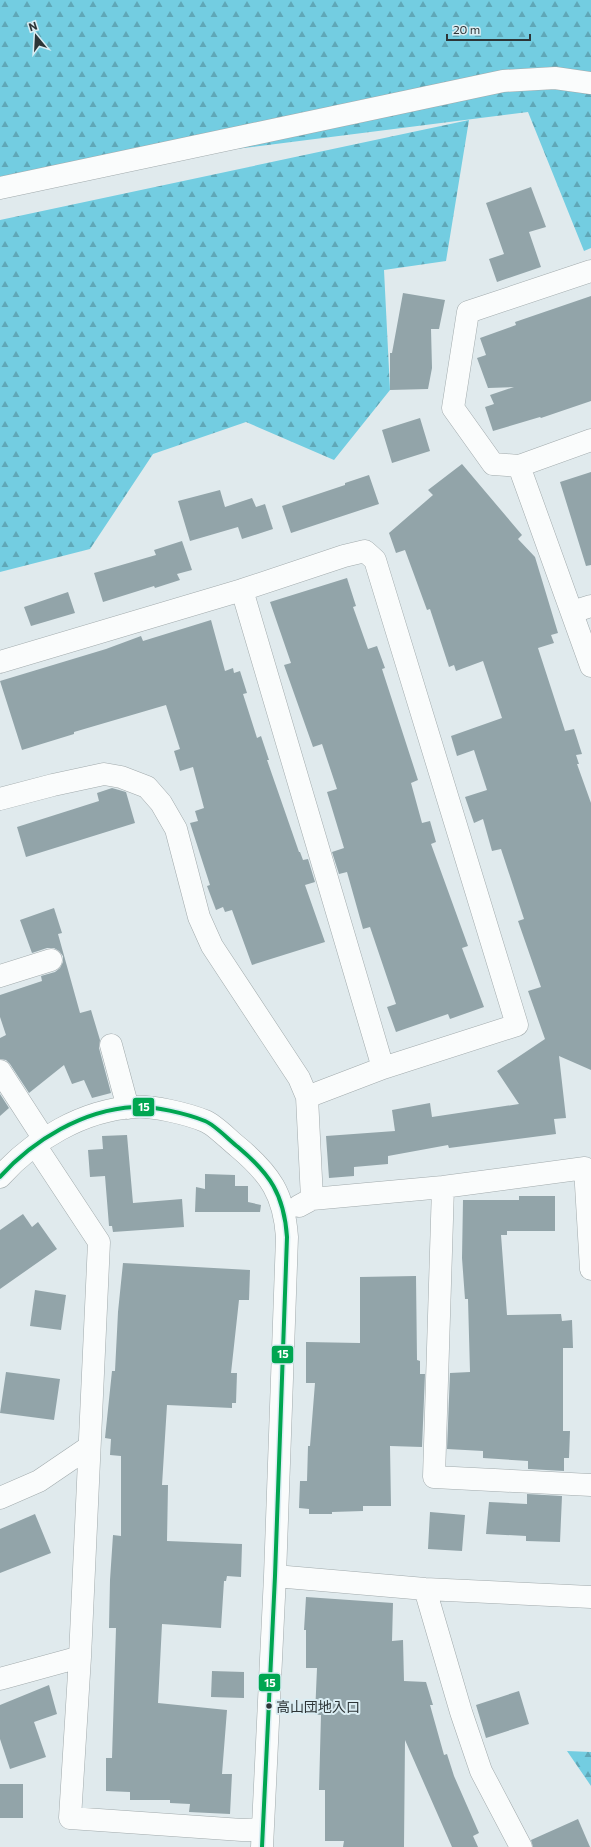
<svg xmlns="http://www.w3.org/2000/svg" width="591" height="1847" font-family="Commissioner,'Noto Sans JP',sans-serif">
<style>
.forest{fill:url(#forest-firs)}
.building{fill:#92a4a9}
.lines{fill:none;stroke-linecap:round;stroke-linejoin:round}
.minor-casing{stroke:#a1aaac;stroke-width:23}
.minor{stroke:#fafcfc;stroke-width:22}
.bus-1-casing{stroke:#daedf3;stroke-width:7}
.bus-1{stroke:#00a651;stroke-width:4}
.bus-dot{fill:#2d3537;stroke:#daedf3;stroke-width:1.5}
.labels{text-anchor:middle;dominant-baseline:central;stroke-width:4;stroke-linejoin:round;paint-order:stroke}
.bus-label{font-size:14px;fill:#2d3537;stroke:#daedf3;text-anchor:start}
.line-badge{stroke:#daedf3;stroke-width:1.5}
.badge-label{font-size:11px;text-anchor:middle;font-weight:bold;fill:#fff}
</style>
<defs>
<pattern id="forest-firs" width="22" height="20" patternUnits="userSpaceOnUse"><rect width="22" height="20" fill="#73cde1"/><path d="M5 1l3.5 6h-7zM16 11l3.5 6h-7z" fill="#5fa7b7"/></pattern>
</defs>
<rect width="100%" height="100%" fill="#e0eaed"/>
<path class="forest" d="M 0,0 L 591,0 L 591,248 L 584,251 L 528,112 L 0,179 Z
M 469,120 L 446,261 L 384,270 L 390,390 L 334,460 L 246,422 L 153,454 L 90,549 L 0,572 L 0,220 Z
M 567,1751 L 591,1752 L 591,1786 Z"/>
<path class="building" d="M 531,187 L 546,227 L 529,232 L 541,267 L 497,282 L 489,259 L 504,254 L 486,203 Z
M 403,293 L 445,300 L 439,329 L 431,329 L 432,368 L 428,389 L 390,390 L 390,353 L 392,353 Z
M 591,296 L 591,401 L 541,418 L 540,417 L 493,431 L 485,407 L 494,404 L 490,395 L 514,387 L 488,388 L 477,358 L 486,355 L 480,338 L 516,325 L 515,322 Z
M 420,418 L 430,451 L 392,463 L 382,430 Z
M 462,464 L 522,535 L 518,539 L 535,557 L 558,633 L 551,635 L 554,643 L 538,648 L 565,731 L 574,729 L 582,754 L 576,755 L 579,764 L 577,764 L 591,803 L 591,1070 L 559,1056 L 566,1118 L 554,1119 L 556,1134 L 449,1148 L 448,1145 L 388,1156 L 388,1164 L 354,1167 L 354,1176 L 329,1178 L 326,1136 L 395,1131 L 392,1110 L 430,1103 L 432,1117 L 519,1104 L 497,1071 L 545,1039 L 528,991 L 541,987 L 518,921 L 524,919 L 501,849 L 492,851 L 483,819 L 474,823 L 465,797 L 487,790 L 474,750 L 457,756 L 451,736 L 502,718 L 483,661 L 456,671 L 454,665 L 449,667 L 430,609 L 427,610 L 405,550 L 396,553 L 389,533 L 433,495 L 428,490 Z
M 591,472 L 591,565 L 586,566 L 560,482 Z
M 369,475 L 379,504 L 291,533 L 282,506 L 345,485 L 345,483 Z
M 220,490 L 225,507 L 252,498 L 256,507 L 265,504 L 273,529 L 242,539 L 238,527 L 190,541 L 178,501 Z
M 182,541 L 192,570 L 177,574 L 180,580 L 155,588 L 154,586 L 103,602 L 94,573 L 156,555 L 154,550 Z
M 347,578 L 356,606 L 353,607 L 368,649 L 377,646 L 385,668 L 382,669 L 418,780 L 411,783 L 422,823 L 430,821 L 436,842 L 431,844 L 468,946 L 462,948 L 484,1007 L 450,1019 L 448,1014 L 396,1032 L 387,1007 L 396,1004 L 370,927 L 363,929 L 347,872 L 339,874 L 332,852 L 344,848 L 327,792 L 337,789 L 322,744 L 313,747 L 284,665 L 291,663 L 270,602 Z
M 68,592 L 75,613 L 31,626 L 24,607 Z
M 211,620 L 225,671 L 233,668 L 234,673 L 240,671 L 247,693 L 243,694 L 257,738 L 261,736 L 269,760 L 267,760 L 299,852 L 300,852 L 303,860 L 308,859 L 315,882 L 305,885 L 325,942 L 252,965 L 232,910 L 225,912 L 223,907 L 216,910 L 207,886 L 210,885 L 190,823 L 198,821 L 195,811 L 204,808 L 193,767 L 180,771 L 174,751 L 180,749 L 166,705 L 74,732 L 74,734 L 22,750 L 0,681 L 106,649 L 141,636 L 143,641 Z
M 112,788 L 126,792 L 135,823 L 26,857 L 17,827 L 99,801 L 97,793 Z
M 54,908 L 62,933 L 58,934 L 80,1013 L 91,1010 L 100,1040 L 99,1048 L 111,1093 L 92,1098 L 84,1080 L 72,1084 L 64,1065 L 29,1093 L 10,1064 L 6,1060 L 0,1059 L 0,1038 L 6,1035 L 0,1017 L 0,995 L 42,981 L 41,976 L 55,972 L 60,968 L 63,962 L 63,956 L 59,951 L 54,948 L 47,948 L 32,953 L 20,920 Z
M 0,1094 L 9,1108 L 0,1116 Z
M 127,1135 L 133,1203 L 182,1199 L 184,1227 L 113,1232 L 112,1226 L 109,1226 L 105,1176 L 90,1177 L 88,1150 L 103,1149 L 102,1136 Z
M 205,1174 L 235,1175 L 235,1186 L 248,1186 L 248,1202 L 261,1205 L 260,1212 L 195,1212 L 196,1187 L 205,1189 Z
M 519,1196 L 555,1196 L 555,1231 L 507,1231 L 507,1235 L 501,1235 L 507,1315 L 561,1314 L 562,1321 L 572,1320 L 573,1348 L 563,1348 L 563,1431 L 570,1431 L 569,1458 L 564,1458 L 564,1471 L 528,1469 L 528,1461 L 483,1458 L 483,1451 L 447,1449 L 450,1373 L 470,1372 L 468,1299 L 465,1299 L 462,1258 L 463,1200 L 519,1200 Z
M 23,1214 L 32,1227 L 38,1222 L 57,1249 L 0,1289 L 0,1230 Z
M 123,1263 L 250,1270 L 249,1300 L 239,1300 L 231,1373 L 237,1373 L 236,1403 L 232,1403 L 232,1408 L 167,1405 L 162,1485 L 168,1485 L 167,1541 L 242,1544 L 241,1577 L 227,1576 L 226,1581 L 224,1581 L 221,1628 L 162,1624 L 158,1703 L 227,1710 L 222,1774 L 232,1774 L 230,1814 L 189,1812 L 190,1804 L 170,1803 L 170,1800 L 130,1800 L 130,1792 L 106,1791 L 106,1758 L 112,1758 L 116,1628 L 109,1628 L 110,1580 L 113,1535 L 121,1536 L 121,1456 L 110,1455 L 111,1439 L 105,1438 L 112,1371 L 115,1371 L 118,1312 Z
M 416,1276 L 417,1360 L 420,1361 L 420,1374 L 425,1374 L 422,1447 L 390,1446 L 391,1506 L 363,1506 L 363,1511 L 332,1512 L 332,1514 L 309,1514 L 309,1509 L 299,1508 L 300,1481 L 307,1481 L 308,1446 L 310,1446 L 315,1383 L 306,1383 L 306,1342 L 360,1343 L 360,1277 Z
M 35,1290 L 66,1295 L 61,1330 L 30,1326 Z
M 6,1372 L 60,1379 L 54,1420 L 0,1413 Z
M 527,1494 L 562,1496 L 560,1542 L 526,1541 L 526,1536 L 486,1534 L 489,1502 L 527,1504 Z
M 430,1512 L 465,1515 L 462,1551 L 428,1549 Z
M 35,1514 L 51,1553 L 0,1573 L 0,1529 Z
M 306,1597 L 393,1603 L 392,1641 L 403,1640 L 404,1681 L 426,1682 L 433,1705 L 430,1705 L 444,1755 L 447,1754 L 454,1776 L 479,1833 L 473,1836 L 478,1847 L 452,1847 L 405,1740 L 404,1847 L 343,1847 L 344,1841 L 325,1841 L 325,1790 L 319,1790 L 321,1715 L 315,1715 L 317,1668 L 306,1668 L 306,1630 L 304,1630 Z
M 212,1671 L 244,1672 L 244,1698 L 211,1697 Z
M 49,1685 L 57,1714 L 34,1722 L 46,1757 L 10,1769 L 0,1739 L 0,1705 Z
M 519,1691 L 529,1724 L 486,1738 L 476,1705 Z
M 0,1784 L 23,1784 L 23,1818 L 0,1818 Z
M 578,1819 L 590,1847 L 533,1847 L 531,1840 Z"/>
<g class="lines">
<g class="minor-casing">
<path id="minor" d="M 0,188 L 503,81 L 555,78 L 591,83
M 591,271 L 468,312 L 453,408 L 493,464 L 519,466 L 591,440
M 519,466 L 591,666
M 242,590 L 383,1068
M 572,612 L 591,606
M 0,662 L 242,590 L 344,556 L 365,551 L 375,560 L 517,1025 L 383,1068 L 307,1097
M 0,799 L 53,785 L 104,774 L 121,777 L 147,787 L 161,803 L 176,829 L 199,917 L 212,946 L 299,1078 L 307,1097 L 312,1199
M 0,976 L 51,960
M 111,1045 L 128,1108
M 0,1071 L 44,1139
M 35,1145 L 99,1242 L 80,1657 L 70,1818 L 242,1830 L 262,1829
M 0,1177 C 33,1140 83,1110 134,1107 C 151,1105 188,1114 205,1121 C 215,1125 229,1140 238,1147 C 270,1174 284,1194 287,1237 L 275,1576 L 262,1847
M 443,1187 L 434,1477 L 591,1485
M 299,1206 L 312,1199 L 443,1187 L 585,1168 L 591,1269
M 0,1498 L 39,1481 L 89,1447
M 275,1576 L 425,1589 L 591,1597
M 425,1589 L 461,1712 L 481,1771 L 521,1847
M 0,1679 L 80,1657"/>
</g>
<use href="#minor" class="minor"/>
<g class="bus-1-casing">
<path id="bus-1" d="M 0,1177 C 33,1140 83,1110 134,1107 C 151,1105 188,1114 205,1121 C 215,1125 229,1140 238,1147 C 270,1174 284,1194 287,1237 L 275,1576 L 262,1847"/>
</g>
<use href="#bus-1" class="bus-1"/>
</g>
<circle class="bus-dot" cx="269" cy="1706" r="3.5"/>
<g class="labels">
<g class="bus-label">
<text x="276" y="1706">高山団地入口</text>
</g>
</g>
<g class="line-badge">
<rect x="132" y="1097" width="23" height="20" rx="4" fill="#00a651"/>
<rect x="271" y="1345" width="23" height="19" rx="4" fill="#00a651"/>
<rect x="258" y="1673" width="23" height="19" rx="4" fill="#00a651"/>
</g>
<g class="badge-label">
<text x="144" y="1111">15</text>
<text x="283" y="1358">15</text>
<text x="270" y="1687">15</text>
</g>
<g transform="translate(36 36) rotate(342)" stroke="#daedf3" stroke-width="3" paint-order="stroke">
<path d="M0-3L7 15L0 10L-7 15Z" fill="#2d3537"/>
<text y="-6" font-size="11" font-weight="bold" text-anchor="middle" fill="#2d3537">N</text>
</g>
<path d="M447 34v6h83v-6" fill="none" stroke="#2d3537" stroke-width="2"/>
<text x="453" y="34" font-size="12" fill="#2d3537" stroke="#daedf3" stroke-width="3" paint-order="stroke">20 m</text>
</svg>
